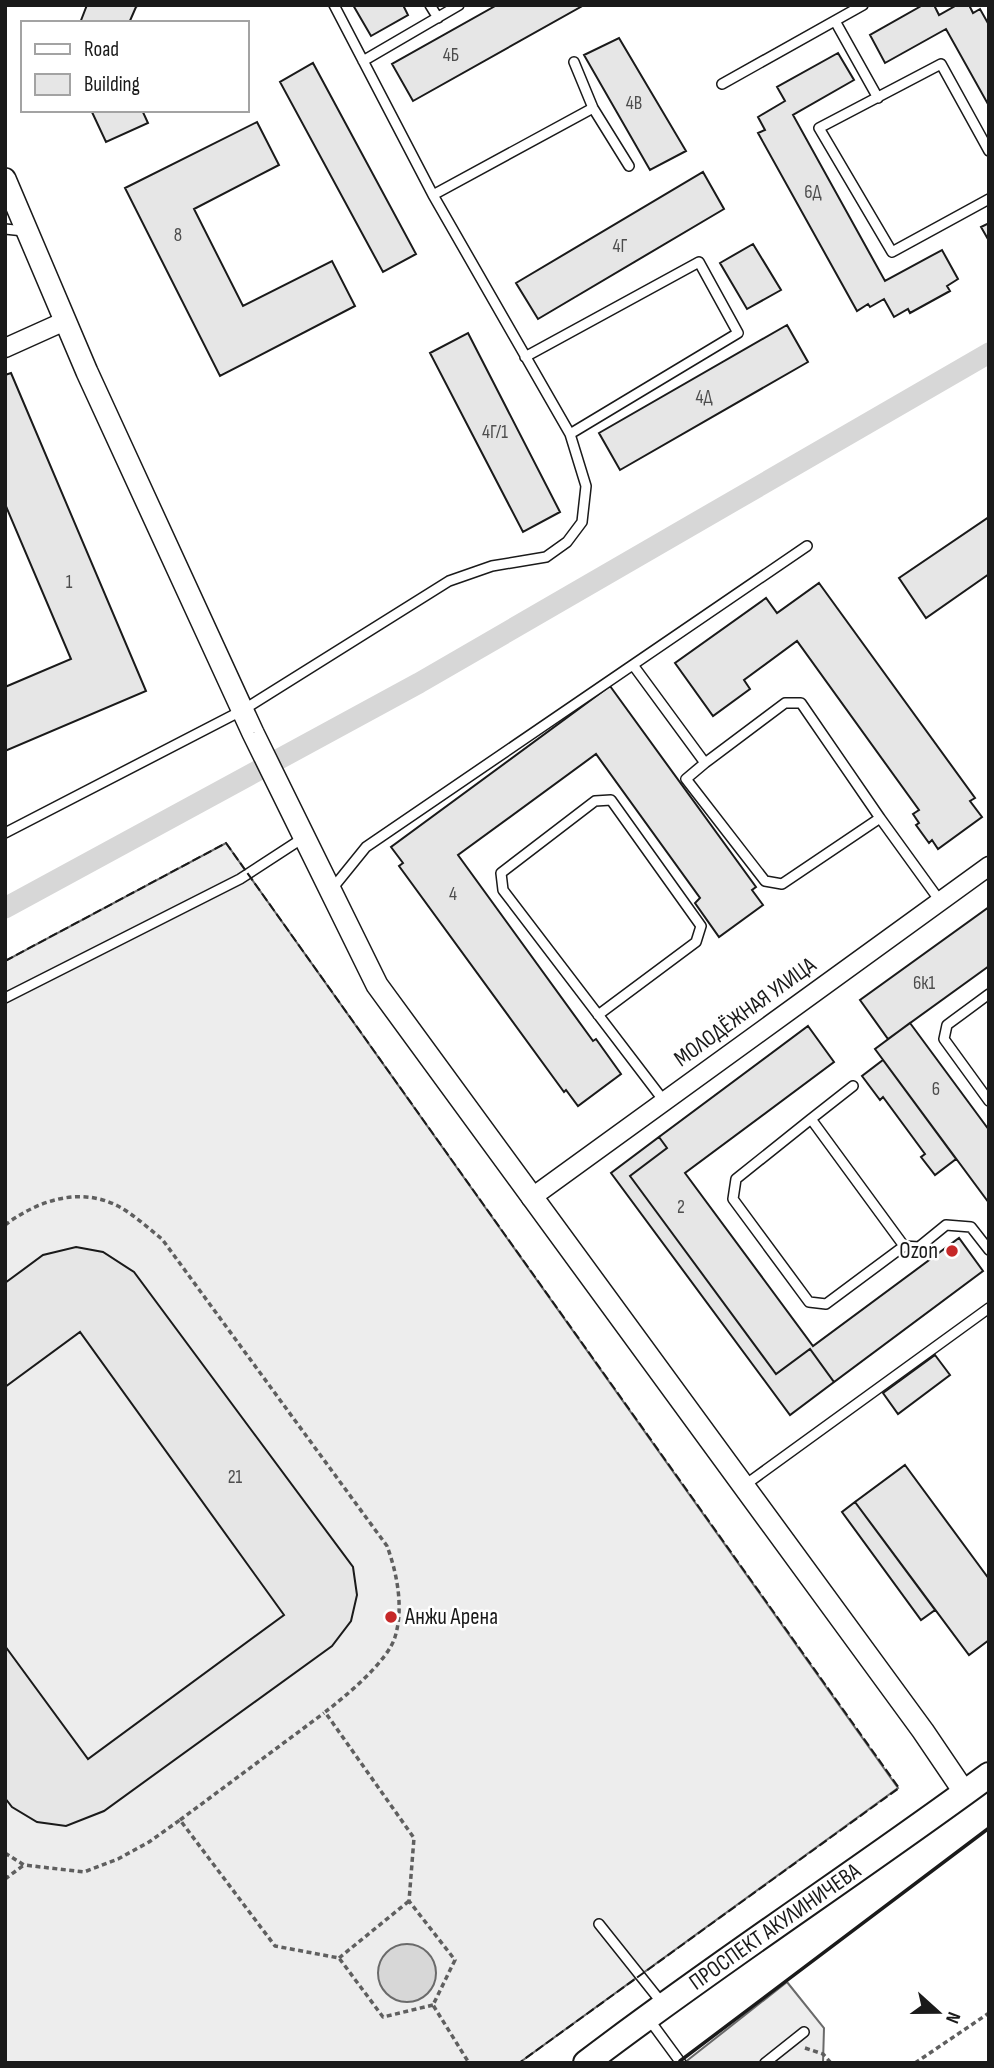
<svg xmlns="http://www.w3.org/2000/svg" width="994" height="2068" font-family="'Sofia Sans Condensed',sans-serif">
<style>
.built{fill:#ededed;stroke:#6a6a6a;stroke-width:2}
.water{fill:#d7d7d7;stroke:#6a6a6a;stroke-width:2}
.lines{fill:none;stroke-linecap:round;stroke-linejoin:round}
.canal{stroke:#d7d7d7;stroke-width:21}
.building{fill:#e6e6e6;stroke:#1a1a1a;stroke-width:2}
.service-casing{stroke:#1a1a1a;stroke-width:12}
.minor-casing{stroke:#1a1a1a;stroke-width:21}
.tertiary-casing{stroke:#1a1a1a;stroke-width:24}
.secondary-casing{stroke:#1a1a1a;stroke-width:28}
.path{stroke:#5f5f5f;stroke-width:3.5;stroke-dasharray:5 3.5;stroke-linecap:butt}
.service{stroke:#fff;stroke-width:9}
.minor{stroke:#fff;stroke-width:18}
.tertiary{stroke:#fff;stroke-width:21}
.secondary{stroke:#fff;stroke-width:24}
.fence{stroke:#1a1a1a;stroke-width:2;stroke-dasharray:9 3.5;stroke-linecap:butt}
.wall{stroke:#1a1a1a;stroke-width:3.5}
.poi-dot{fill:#c62828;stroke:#fff;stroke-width:2.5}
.labels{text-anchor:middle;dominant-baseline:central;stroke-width:5;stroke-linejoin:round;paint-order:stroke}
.number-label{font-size:19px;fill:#4d4d4d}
.street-label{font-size:23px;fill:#1a1a1a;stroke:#fff}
.poi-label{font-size:23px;fill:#1a1a1a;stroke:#fff;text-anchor:end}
</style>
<rect width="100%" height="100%" fill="#fff"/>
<path class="built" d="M 226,843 L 898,1788 L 519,2063 L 5,2063 L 5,961 Z
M 787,1982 L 824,2028 L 823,2063 L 684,2063 Z"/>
<path class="water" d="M378 1973a29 29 0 1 1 58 0a29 29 0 1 1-58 0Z"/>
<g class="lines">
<path class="canal" d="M 5,908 L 419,683 L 989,353"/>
</g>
<path class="building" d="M 87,5 L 139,5 L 136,7 L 129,23 L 80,23 Z
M 353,5 L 403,5 L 408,15 L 371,36 Z
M 497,5 L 584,5 L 413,101 L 392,64 Z
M 923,5 L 934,5 L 939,15 L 957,5 L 969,5 L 973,13 L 980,9 L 989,25 L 989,106 L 946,29 L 885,63 L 870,35 Z
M 619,38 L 686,151 L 650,170 L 584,55 Z
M 838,53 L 854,80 L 793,115 L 885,281 L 942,250 L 958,279 L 947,286 L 950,291 L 910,313 L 908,309 L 894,317 L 884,299 L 870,307 L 868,304 L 857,311 L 758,133 L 765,130 L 758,117 L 785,101 L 777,87 Z
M 313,63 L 416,254 L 383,272 L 280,82 Z
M 91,110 L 142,110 L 148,123 L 106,142 Z
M 257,122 L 279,165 L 194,209 L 243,306 L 332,261 L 355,306 L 220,376 L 125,188 Z
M 703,172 L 724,209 L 538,319 L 516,283 Z
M 989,223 L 989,241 L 981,227 Z
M 753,244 L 781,290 L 747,309 L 720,263 Z
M 787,325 L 808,362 L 620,470 L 599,433 Z
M 468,333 L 560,512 L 523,532 L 430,353 Z
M 11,373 L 146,691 L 5,751 L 5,687 L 71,659 L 5,504 L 5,375 Z
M 989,517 L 989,574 L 926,618 L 899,578 Z
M 819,583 L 975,798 L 970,801 L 982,817 L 938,849 L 932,840 L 929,843 L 916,825 L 919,823 L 913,814 L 919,810 L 797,641 L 744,680 L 750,689 L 713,716 L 675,663 L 766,598 L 777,613 Z
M 610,686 L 756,887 L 752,890 L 763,905 L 719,937 L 695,903 L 700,898 L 596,754 L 458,855 L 593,1041 L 596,1039 L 621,1074 L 578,1106 L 566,1090 L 564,1092 L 399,866 L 403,863 L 391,847 Z
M 989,907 L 989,966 L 888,1039 L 860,1000 Z
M 910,1023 L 989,1130 L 989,1203 L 875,1049 Z
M 808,1026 L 834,1062 L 685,1173 L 813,1346 L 959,1238 L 983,1271 L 834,1382 L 810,1349 L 776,1374 L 630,1176 L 667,1148 L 659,1137 Z
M 883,1060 L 956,1159 L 935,1175 L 921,1157 L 925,1154 L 883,1097 L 880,1100 L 862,1076 Z
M 659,1137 L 667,1148 L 630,1176 L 776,1374 L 810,1349 L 834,1382 L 790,1415 L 611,1173 Z
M 76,1247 L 103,1252 L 134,1272 L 353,1567 L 357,1595 L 351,1621 L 332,1646 L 104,1811 L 66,1826 L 37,1822 L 12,1807 L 5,1798 L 5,1646 L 88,1759 L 284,1615 L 80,1332 L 5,1387 L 5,1283 L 43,1255 Z
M 935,1355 L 950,1375 L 898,1414 L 883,1393 Z
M 905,1465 L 989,1579 L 989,1640 L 969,1655 L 855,1502 Z
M 855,1502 L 935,1610 L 921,1620 L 842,1512 Z"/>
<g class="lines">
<g class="service-casing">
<path id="service" d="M 430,5 L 438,18
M 835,21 L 878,98
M 363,61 L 459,5
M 574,62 L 593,108 L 629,166
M 722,84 L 863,5
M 989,151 L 941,64 L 819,128 L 892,252 L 989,199
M 433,195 L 593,108
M 5,229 L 24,231
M 525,357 L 699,262 L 738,333 L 570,434
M 633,665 L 705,763 L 785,703 L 801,703 L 880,818 L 782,884 L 765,881 L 686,779 L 705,763
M 880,818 L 940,901
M 5,833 L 243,710 L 449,581 L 492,566 L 546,557 L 567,542 L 582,522 L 586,486 L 570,434 L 433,195 L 334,5
M 332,889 L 366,847 L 807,546
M 989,994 L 947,1025 L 944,1039 L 989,1101
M 5,998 L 240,879 L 303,838
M 598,1015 L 696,942 L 701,926 L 611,800 L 595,801 L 501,873 L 503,890 L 664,1101
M 811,1119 L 853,1086
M 904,1246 L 811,1119 L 736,1179 L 733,1199 L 809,1302 L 826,1304 L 904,1246 L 919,1247 L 946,1225 L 971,1227 L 989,1250
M 745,1485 L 989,1308
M 599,1924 L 662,2003
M 648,2018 L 681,2063
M 765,2063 L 804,2032"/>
</g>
<g class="minor-casing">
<path id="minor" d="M 5,348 L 65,321
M 531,1198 L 989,866"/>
</g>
<g class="tertiary-casing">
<path id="tertiary" d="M 5,179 L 87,372 L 253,733 L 377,985 L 923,1731 L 965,1793"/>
</g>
<g class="secondary-casing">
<g id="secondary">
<path id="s1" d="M 586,2063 C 717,1963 856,1873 989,1775"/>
</g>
</g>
<path class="path" d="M 5,1225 C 37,1201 79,1186 118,1206 C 133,1214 148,1228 162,1239 L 387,1546 C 397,1573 404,1608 395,1637 C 388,1661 345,1697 325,1712 L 414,1838 L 409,1901 L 455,1960 L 433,2005 L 469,2063
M 180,1820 L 324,1713
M 5,1853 L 24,1865 L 84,1872 L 118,1859 L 149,1842 L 180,1820 L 275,1946 L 339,1958 L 383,2017 L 433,2005
M 5,1879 L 24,1865
M 339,1958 L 409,1901
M 805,2048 L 823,2054 L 831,2063
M 915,2063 L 989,2013"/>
<use href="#service" class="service"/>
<use href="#minor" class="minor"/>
<use href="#tertiary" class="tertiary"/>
<use href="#secondary" class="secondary"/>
<path class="fence" d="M 5,961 L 226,843 L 899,1788 L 519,2063"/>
<path class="wall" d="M 680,2061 L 989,1828"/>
</g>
<g class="poi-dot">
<circle cx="952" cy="1251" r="7"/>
<circle cx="391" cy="1617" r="7"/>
</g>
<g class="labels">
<g class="number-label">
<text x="451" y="55">4Б</text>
<text x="634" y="103">4В</text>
<text x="813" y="192">6Д</text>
<text x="178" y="235">8</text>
<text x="620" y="246">4Г</text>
<text x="704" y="397">4Д</text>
<text x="495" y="432">4Г/1</text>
<text x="69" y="582">1</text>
<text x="453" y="894">4</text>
<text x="924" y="983">6к1</text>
<text x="936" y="1089">6</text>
<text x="681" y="1207">2</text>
<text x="235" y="1477">21</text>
</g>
<g class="street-label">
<text transform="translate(745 1012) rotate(-36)">МОЛОДЁЖНАЯ УЛИЦА</text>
<text stroke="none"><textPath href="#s1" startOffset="233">ПРОСПЕКТ АКУЛИНИЧЕВА</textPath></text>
</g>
<g class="poi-label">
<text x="938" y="1251">Ozon</text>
<text x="405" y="1617" text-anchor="start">Анжи Арена</text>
</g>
</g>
<rect width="994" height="2068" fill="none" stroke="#1a1a1a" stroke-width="14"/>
<rect x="21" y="21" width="228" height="91" fill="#ffffff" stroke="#a3a3a3" stroke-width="2"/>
<rect x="35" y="44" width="35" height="10" fill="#ffffff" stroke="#a3a3a3" stroke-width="2"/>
<text x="84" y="56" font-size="21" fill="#1a1a1a">Road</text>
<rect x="35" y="74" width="35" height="21" fill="#e6e6e6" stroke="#a3a3a3" stroke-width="2"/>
<text x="84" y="91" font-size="21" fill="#1a1a1a">Building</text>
<g transform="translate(938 2012) rotate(111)" stroke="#ffffff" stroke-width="5" paint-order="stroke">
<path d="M0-5L12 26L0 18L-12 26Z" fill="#1a1a1a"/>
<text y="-10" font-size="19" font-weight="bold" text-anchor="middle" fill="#1a1a1a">N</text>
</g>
</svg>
